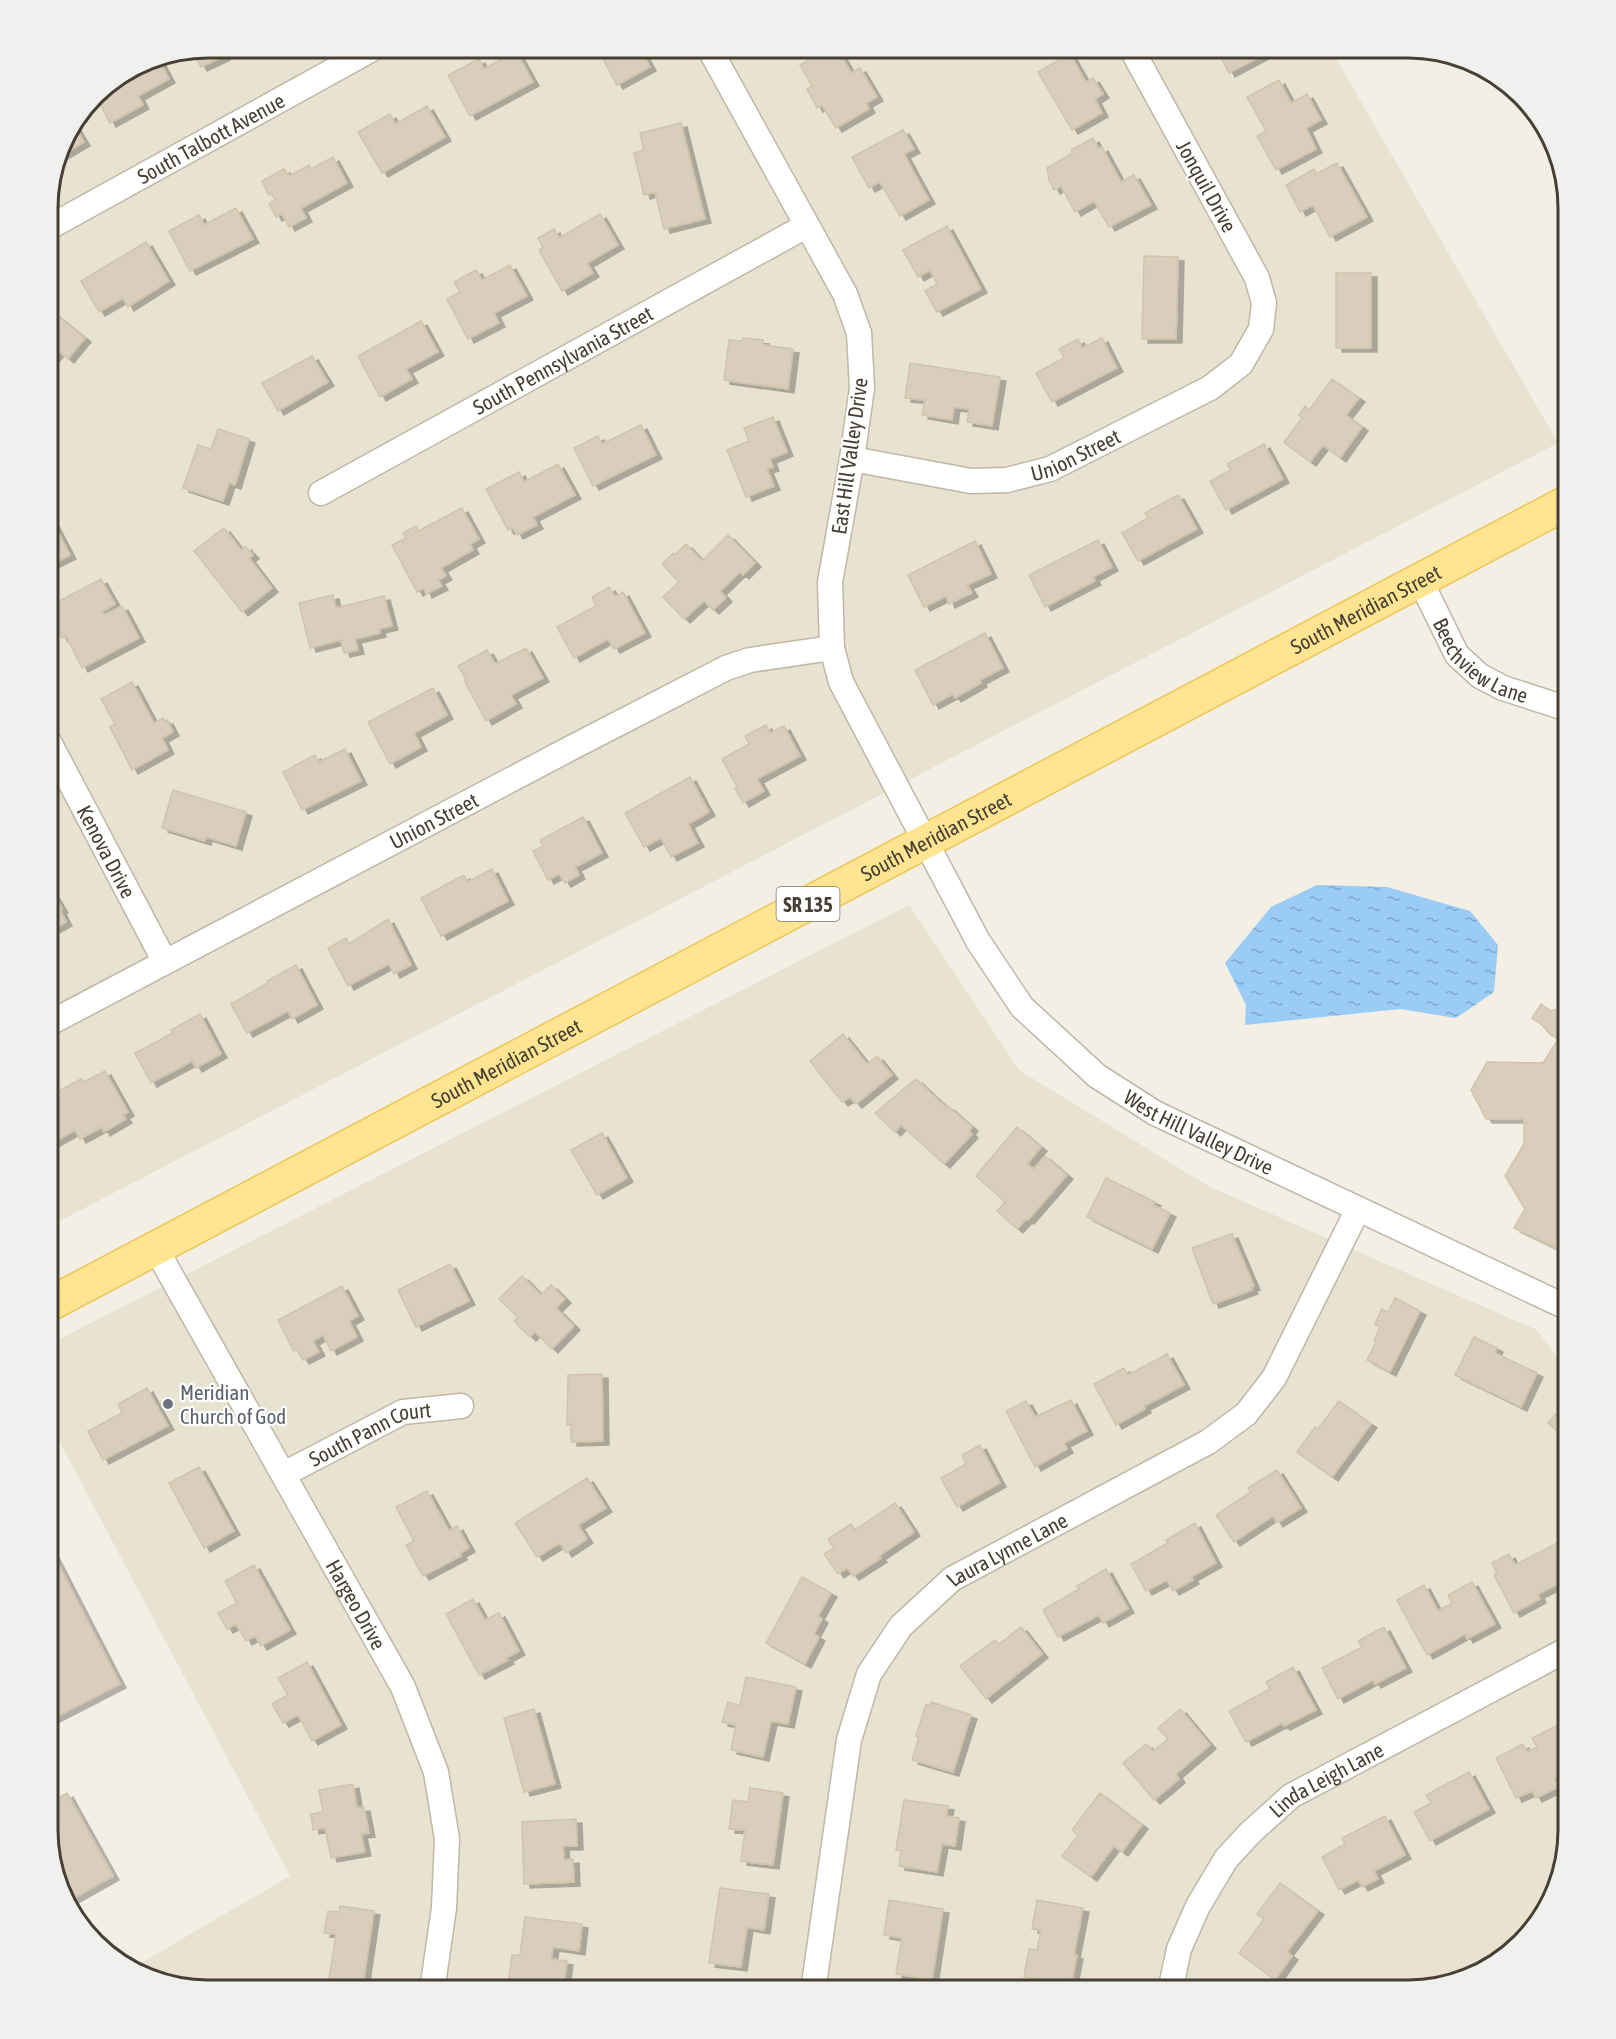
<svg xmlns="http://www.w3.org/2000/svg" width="1616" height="2039" font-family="'Asap Condensed',sans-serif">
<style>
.residential{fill:#e8e2d1}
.water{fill:url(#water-ripples)}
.building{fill:#d9cebb;stroke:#d1c4ab;stroke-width:1.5;filter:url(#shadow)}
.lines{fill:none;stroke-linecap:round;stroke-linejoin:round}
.minor-casing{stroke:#bfb8a6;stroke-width:27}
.primary-casing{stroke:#ecc759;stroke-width:36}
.minor{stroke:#fff;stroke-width:24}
.primary{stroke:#ffe591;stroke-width:33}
.worship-dot{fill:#6b7280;stroke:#fff;stroke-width:2}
.labels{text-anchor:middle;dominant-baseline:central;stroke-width:4.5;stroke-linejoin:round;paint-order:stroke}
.shield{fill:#fff;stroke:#7e7970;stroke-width:1.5}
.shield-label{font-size:20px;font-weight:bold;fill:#463f33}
.street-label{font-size:21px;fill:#463f33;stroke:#fff}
.worship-label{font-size:21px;fill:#5b616d;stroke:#fff;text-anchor:start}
.rim{fill:none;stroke:#463f33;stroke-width:3}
</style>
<defs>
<pattern id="water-ripples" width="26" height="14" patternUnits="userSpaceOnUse" patternTransform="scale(1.5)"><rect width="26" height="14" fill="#9accf5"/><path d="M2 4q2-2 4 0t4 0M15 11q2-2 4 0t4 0" fill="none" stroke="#7fa7c7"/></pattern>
<filter id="shadow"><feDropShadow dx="6" dy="4" stdDeviation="0" flood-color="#0004"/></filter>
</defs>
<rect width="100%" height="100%" fill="#f3efe4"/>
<path class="residential" d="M 208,48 L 1330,48 L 1558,443 L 48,1227 L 48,198 L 64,138 L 102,88 L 147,60 Z
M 909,905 L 1019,1070 L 1210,1187 L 1537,1330 L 1568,1371 L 1568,1831 L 1547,1910 L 1497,1964 L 1408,1991 L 208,1991 L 129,1970 L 290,1876 L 48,1420 L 48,1345 Z"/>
<path class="water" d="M 1317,885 L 1387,887 L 1470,911 L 1498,945 L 1494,992 L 1456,1018 L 1400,1009 L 1245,1025 L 1246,1005 L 1225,963 L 1271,907 Z"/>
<path class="building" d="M 208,48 L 233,48 L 223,53 L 224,56 L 201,67 L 193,51 Z
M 597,48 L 640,48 L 650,67 L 617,85 Z
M 830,48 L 837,48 L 851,73 L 860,68 L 877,97 L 866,103 L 869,109 L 836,128 L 822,105 L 817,108 L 807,89 L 812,86 L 800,65 Z
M 1216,48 L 1259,48 L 1263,55 L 1229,73 Z
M 516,51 L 533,82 L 470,116 L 448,75 L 479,59 L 484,69 Z
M 1070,54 L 1086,82 L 1093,78 L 1103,94 L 1095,99 L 1102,113 L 1072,130 L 1038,72 Z
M 158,58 L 169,79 L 138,96 L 143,105 L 110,123 L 96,96 L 102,88 L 147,60 Z
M 1279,80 L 1291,103 L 1307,94 L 1321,120 L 1306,128 L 1316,149 L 1276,170 L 1257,136 L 1266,131 L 1247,97 Z
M 427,106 L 445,137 L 382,173 L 358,132 L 390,114 L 395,124 Z
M 681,123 L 705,219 L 664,229 L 655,192 L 644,195 L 634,153 L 644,150 L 640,133 Z
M 74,125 L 84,142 L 62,155 L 61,152 L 64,138 Z
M 903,130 L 914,149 L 904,154 L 929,200 L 900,216 L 880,182 L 869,188 L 852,157 Z
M 1093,138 L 1099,149 L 1102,147 L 1121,182 L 1134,175 L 1151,205 L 1109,227 L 1094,201 L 1075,212 L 1061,186 L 1054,190 L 1049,180 L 1047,168 L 1073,153 L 1071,150 Z
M 333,157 L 347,183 L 301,208 L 306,218 L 289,227 L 282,214 L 276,217 L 269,204 L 275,200 L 271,193 L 269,195 L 262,181 L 284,169 L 289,176 L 309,165 L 311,169 Z
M 1337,163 L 1367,217 L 1330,237 L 1313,205 L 1300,212 L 1286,185 L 1314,169 L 1316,174 Z
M 236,208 L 253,239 L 190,271 L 169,231 L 199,215 L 204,225 Z
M 600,214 L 618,245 L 587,263 L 593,273 L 562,291 L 539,250 L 543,248 L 538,238 L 554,229 L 559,238 Z
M 947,226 L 981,289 L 937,312 L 925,291 L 937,284 L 930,270 L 918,277 L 903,250 Z
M 146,242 L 169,281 L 128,307 L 123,298 L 99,312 L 81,281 Z
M 1144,256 L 1178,257 L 1176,339 L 1142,339 Z
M 510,265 L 527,296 L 494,313 L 499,323 L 468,339 L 447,299 L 460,292 L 454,282 L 476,270 L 482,280 Z
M 1336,273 L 1371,273 L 1371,348 L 1336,348 Z
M 48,308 L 85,338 L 68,359 L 59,351 L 48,364 Z
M 421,321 L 438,352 L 406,369 L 412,379 L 380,397 L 358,356 Z
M 743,338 L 763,340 L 763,345 L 793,349 L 788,389 L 724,380 L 729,340 L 742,341 Z
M 1102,338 L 1117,368 L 1052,402 L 1036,373 L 1064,358 L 1059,349 L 1078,339 L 1082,348 Z
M 312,356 L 328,382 L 278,411 L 262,383 Z
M 910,363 L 1000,377 L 992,426 L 967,422 L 969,409 L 954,407 L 952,420 L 922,415 L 925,400 L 905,398 Z
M 1332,379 L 1359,398 L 1346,415 L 1362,427 L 1340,458 L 1323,445 L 1310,462 L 1284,442 L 1302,418 L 1299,415 L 1305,406 L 1309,410 Z
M 773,417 L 787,452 L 770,459 L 773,467 L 767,469 L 774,486 L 746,497 L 727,450 L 749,441 L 744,428 Z
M 641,425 L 656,455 L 593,486 L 574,448 L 598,436 L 602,444 Z
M 218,429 L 249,439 L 235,485 L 229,483 L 223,501 L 183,488 L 198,445 L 211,449 Z
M 1264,444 L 1283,479 L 1226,510 L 1210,481 L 1231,470 L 1227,464 Z
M 558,464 L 575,495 L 533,517 L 537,525 L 517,535 L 513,528 L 508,530 L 486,489 L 519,472 L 524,482 Z
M 1178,495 L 1197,529 L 1138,561 L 1122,533 L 1148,518 L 1145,513 Z
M 462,508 L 479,539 L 470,544 L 473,550 L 441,568 L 446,576 L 438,580 L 442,586 L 426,594 L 424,588 L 417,592 L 392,545 L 406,538 L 403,533 L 416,526 L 418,531 Z
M 48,513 L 70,555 L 48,566 Z
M 224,528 L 241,550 L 245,546 L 253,555 L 249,558 L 272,588 L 242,612 L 194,551 Z
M 728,535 L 755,563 L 743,575 L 740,572 L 720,591 L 726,598 L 713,610 L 704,601 L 684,619 L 663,597 L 679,582 L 662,564 L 673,553 L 675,555 L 686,544 L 702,561 Z
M 1098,540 L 1112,567 L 1093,577 L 1095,581 L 1045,607 L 1029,575 Z
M 975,541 L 991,574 L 967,585 L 972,593 L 949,604 L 946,596 L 924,607 L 908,575 Z
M 101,579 L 115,604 L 102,612 L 104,615 L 122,606 L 139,638 L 82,668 L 66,636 L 62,638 L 48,612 L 48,607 Z
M 609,587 L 615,597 L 623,592 L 645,633 L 614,649 L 608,639 L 574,658 L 557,627 L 596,606 L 592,597 Z
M 333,595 L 336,608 L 384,596 L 392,626 L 379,629 L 380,633 L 355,639 L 358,650 L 344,653 L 341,640 L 310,648 L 299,603 Z
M 985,633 L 1003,668 L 980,680 L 981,683 L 955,698 L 953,694 L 933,705 L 915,670 Z
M 526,648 L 543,678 L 511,695 L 516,704 L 486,721 L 464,680 L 466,679 L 458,666 L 487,650 L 495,664 Z
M 132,682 L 154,723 L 163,718 L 165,721 L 167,720 L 173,732 L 162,738 L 168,750 L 132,770 L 110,727 L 115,724 L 101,699 Z
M 433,688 L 447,715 L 414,733 L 421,747 L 390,764 L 368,722 Z
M 766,725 L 770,733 L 784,726 L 800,756 L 757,779 L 764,791 L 743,803 L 735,788 L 737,787 L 722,759 L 749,744 L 745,736 Z
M 345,749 L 361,781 L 302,810 L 283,772 L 315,755 L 319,762 Z
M 690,777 L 709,812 L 688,824 L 698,843 L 671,857 L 661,838 L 644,847 L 625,813 Z
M 173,790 L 246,812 L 236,846 L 206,837 L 205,841 L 162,828 Z
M 583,817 L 602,853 L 575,867 L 579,875 L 565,883 L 559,874 L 548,880 L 533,851 L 543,846 L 540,840 Z
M 492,869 L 508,901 L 441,936 L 421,898 L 464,875 L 468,882 Z
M 48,885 L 62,909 L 60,910 L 66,922 L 48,932 Z
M 388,919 L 411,965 L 394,974 L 389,964 L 348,986 L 328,948 L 346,938 L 349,944 Z
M 296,965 L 317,1005 L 292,1019 L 288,1011 L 247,1033 L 231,1004 L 268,983 L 267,981 Z
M 1541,1004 L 1550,1011 L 1566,1007 L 1568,1009 L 1568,1254 L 1514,1228 L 1525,1209 L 1505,1176 L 1524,1144 L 1524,1119 L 1486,1119 L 1471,1090 L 1487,1062 L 1543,1063 L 1559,1038 L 1551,1035 L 1542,1025 L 1532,1018 Z
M 200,1014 L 221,1054 L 196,1068 L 192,1061 L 151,1083 L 135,1053 L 173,1033 L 171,1030 Z
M 843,1034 L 867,1064 L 877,1056 L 892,1075 L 856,1104 L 850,1097 L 842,1102 L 810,1061 Z
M 105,1071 L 128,1112 L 123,1115 L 126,1119 L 104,1132 L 102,1127 L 80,1139 L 75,1130 L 49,1145 L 48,1101 L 55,1097 L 53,1094 L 81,1079 L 84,1082 Z
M 916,1079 L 947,1108 L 948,1106 L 972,1127 L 969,1131 L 972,1134 L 944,1164 L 901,1125 L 895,1132 L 875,1113 Z
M 1017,1127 L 1041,1147 L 1027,1164 L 1034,1169 L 1045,1156 L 1067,1175 L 1028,1220 L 1026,1219 L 1017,1229 L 997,1211 L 1005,1202 L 976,1176 Z
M 602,1133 L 627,1178 L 597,1195 L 571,1150 Z
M 1106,1178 L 1155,1202 L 1153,1205 L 1170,1213 L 1152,1249 L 1087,1217 Z
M 1232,1234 L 1254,1286 L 1251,1287 L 1252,1290 L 1213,1304 L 1192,1248 Z
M 450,1264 L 469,1301 L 416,1327 L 398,1290 Z
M 522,1276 L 541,1295 L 551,1285 L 565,1299 L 556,1308 L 574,1326 L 552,1349 L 535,1332 L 530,1337 L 514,1321 L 518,1317 L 499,1299 Z
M 342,1286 L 358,1316 L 349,1321 L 357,1337 L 331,1351 L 323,1335 L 313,1341 L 319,1352 L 303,1360 L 297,1349 L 294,1351 L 278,1320 Z
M 1395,1298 L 1420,1311 L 1390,1372 L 1367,1360 L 1376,1342 L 1374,1340 L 1380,1327 L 1375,1324 L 1382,1309 L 1388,1312 Z
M 1474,1337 L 1497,1348 L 1495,1353 L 1537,1373 L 1521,1407 L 1455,1375 Z
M 1167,1354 L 1184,1385 L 1144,1406 L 1145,1409 L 1116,1425 L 1094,1384 L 1124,1368 L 1128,1375 Z
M 602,1374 L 603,1441 L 571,1442 L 571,1424 L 567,1425 L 568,1375 Z
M 147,1388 L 168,1426 L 103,1460 L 88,1431 L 122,1413 L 118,1404 Z
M 1071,1400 L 1087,1431 L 1064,1443 L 1067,1449 L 1035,1467 L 1006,1411 L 1026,1401 L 1035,1417 Z
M 1339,1401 L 1371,1424 L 1332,1477 L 1297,1452 L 1315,1427 L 1318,1429 Z
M 1568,1401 L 1568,1441 L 1548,1423 Z
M 980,1445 L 1000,1483 L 957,1507 L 941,1478 L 966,1464 L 962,1455 Z
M 199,1467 L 234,1531 L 204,1548 L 169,1483 Z
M 1277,1470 L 1301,1508 L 1277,1523 L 1273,1516 L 1234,1542 L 1216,1515 L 1251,1492 L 1248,1488 Z
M 587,1478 L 606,1508 L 578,1525 L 587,1539 L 566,1553 L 560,1543 L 537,1557 L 515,1523 Z
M 427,1491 L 449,1531 L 457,1526 L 469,1548 L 460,1553 L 461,1556 L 423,1576 L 406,1545 L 414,1541 L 396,1507 Z
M 895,1503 L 914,1532 L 879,1556 L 881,1558 L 853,1576 L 847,1568 L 838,1574 L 824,1554 L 834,1548 L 828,1539 L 851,1524 L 855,1530 Z
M 1195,1523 L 1216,1563 L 1191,1577 L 1193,1580 L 1173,1591 L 1167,1580 L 1146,1591 L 1131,1564 L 1168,1543 L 1166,1540 Z
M 1561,1541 L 1568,1555 L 1568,1574 L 1556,1581 L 1558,1584 L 1538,1594 L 1540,1599 L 1514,1613 L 1494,1575 L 1497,1573 L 1492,1563 L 1509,1554 L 1515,1565 Z
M 49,1546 L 120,1684 L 48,1721 L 48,1673 L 60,1667 L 48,1643 Z
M 254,1565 L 290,1630 L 261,1646 L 255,1636 L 246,1641 L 236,1624 L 227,1629 L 218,1613 L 237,1603 L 225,1581 Z
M 1106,1569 L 1128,1609 L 1103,1623 L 1099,1615 L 1058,1637 L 1043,1610 L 1079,1589 L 1077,1586 Z
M 802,1577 L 831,1593 L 818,1616 L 822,1619 L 814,1634 L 819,1637 L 805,1664 L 766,1643 Z
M 1472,1582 L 1495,1624 L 1467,1639 L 1465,1634 L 1427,1655 L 1397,1600 L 1424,1585 L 1438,1611 L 1452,1603 L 1448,1595 Z
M 473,1599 L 485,1620 L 499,1613 L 519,1651 L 506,1658 L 508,1660 L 479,1675 L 446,1614 Z
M 1021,1627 L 1042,1654 L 986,1699 L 960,1666 L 995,1640 L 999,1644 Z
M 1384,1627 L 1406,1668 L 1375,1684 L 1373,1680 L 1338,1699 L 1322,1668 L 1362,1647 L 1358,1641 Z
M 307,1662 L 341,1725 L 312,1741 L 298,1715 L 283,1723 L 272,1704 L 288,1695 L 278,1678 Z
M 1293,1667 L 1316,1710 L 1284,1726 L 1282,1723 L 1246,1742 L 1229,1711 L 1270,1689 L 1266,1682 Z
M 746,1677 L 796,1687 L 788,1724 L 771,1721 L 763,1757 L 731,1750 L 736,1725 L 722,1722 L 728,1702 L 740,1706 Z
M 931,1702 L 971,1715 L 953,1772 L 912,1760 L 919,1737 L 916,1736 L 926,1704 L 930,1706 Z
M 534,1709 L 555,1784 L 524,1792 L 504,1718 Z
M 1180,1709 L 1210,1745 L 1176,1774 L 1179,1779 L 1154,1800 L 1123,1763 L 1146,1744 L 1153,1751 L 1168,1739 L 1158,1728 Z
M 1560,1724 L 1568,1739 L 1568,1771 L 1554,1778 L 1559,1787 L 1536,1798 L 1532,1791 L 1516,1798 L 1496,1758 L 1523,1744 L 1527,1752 L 1537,1747 L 1532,1738 Z
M 1469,1772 L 1489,1809 L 1430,1841 L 1414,1812 L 1431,1803 L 1426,1795 Z
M 353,1784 L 357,1808 L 364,1807 L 369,1833 L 361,1834 L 365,1852 L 331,1858 L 325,1828 L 313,1830 L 311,1814 L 323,1812 L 319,1790 Z
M 750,1788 L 783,1793 L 773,1865 L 741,1861 L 745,1830 L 729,1829 L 733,1800 L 748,1802 Z
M 67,1793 L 113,1876 L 69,1901 L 48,1831 L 48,1804 Z
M 1100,1793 L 1142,1825 L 1122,1852 L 1114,1846 L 1091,1877 L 1062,1856 L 1078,1835 L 1072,1830 Z
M 904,1800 L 948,1806 L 946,1816 L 959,1818 L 955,1846 L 942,1844 L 937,1872 L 899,1866 L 901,1851 L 896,1850 Z
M 1385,1816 L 1405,1855 L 1374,1871 L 1378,1879 L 1362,1887 L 1358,1880 L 1339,1890 L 1322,1857 L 1345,1844 L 1342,1838 Z
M 576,1819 L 577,1846 L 563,1846 L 564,1860 L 573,1859 L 574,1882 L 524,1884 L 522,1822 Z
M 1280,1883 L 1318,1911 L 1287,1952 L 1292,1956 L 1275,1980 L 1239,1953 L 1264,1919 L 1257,1914 Z
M 720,1888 L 769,1894 L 764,1930 L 747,1927 L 741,1967 L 709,1963 Z
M 889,1900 L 943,1909 L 932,1980 L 896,1974 L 902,1938 L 884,1935 Z
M 1037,1900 L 1083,1908 L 1074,1954 L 1077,1955 L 1071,1986 L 1024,1977 L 1029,1949 L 1037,1950 L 1041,1930 L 1032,1929 Z
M 340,1906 L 374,1911 L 363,1984 L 329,1979 L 336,1934 L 324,1933 L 328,1911 L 339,1912 Z
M 525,1917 L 582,1924 L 579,1951 L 553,1947 L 551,1959 L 567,1961 L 563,1991 L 508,1985 L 512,1955 L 520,1955 Z"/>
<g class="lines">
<g class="minor-casing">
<g id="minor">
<path id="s1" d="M 709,48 L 845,294 L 859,333 L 862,388 L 852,459 L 830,582 L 832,648 L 841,682 L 978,941 L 1022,1007 L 1097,1076 L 1155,1113 L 1568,1308"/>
<path id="s2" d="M 48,228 L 374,48"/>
<path id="s3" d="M 852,459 L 971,481 L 1007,480 L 1050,469 L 1210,388 L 1241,364 L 1261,329 L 1264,303 L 1257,278 L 1131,48"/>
<path id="s4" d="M 321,493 L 806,226"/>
<path id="s5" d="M 1420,580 L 1457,655 L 1480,676 L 1503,688 L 1568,709"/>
<path id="s6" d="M 48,740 L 165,962"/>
<path id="s7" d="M 48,1024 L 571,748 L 726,668 L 750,660 L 832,648"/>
<path id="s8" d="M 156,1249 L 403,1687 L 436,1772 L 447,1839 L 444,1908 L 432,1991"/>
<path id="s9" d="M 284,1474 L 403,1412 L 461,1406"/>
<path id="s10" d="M 813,1991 L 849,1740 L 869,1674 L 901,1626 L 952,1579 L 1208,1442 L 1246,1414 L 1274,1378 L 1358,1209"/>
<path id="s11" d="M 1170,1991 L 1179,1949 L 1198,1906 L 1226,1859 L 1250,1833 L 1291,1796 L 1568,1649"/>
</g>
</g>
<g class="primary-casing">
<g id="primary">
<path id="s12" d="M 48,1305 L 1568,502"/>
</g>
</g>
<use href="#minor" class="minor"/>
<use href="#primary" class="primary"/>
</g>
<circle class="worship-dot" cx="168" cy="1404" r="6"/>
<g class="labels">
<rect class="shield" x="776.5" y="887" width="63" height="34" rx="4.5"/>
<g class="shield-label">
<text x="808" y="904">SR 135</text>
</g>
<g class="street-label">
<text stroke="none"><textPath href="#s2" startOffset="186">South Talbott Avenue</textPath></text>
<text transform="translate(1207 186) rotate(61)">Jonquil Drive</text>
<text stroke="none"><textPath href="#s4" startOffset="276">South Pennsylvania Street</textPath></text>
<text stroke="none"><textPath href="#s3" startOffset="230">Union Street</textPath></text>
<text transform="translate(849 456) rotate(-82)">East Hill Valley Drive</text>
<text stroke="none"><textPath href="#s12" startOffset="1490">South Meridian Street</textPath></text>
<text stroke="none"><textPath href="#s5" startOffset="105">Beechview Lane</textPath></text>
<text stroke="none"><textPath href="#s7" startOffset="436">Union Street</textPath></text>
<text stroke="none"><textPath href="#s12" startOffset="1004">South Meridian Street</textPath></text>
<text stroke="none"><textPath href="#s6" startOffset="126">Kenova Drive</textPath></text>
<text stroke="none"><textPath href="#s12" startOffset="518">South Meridian Street</textPath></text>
<text stroke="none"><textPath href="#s1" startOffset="1266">West Hill Valley Drive</textPath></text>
<text stroke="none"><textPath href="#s9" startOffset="96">South Pann Court</textPath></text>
<text stroke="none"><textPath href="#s10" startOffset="512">Laura Lynne Lane</textPath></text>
<text stroke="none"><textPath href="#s8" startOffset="408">Hargeo Drive</textPath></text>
<text stroke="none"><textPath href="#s11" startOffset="274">Linda Leigh Lane</textPath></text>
</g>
<g class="worship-label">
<text x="180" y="1392">Meridian<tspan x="180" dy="24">Church of God</tspan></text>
</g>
</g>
<path d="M0 0H1616V2039H0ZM208 58H1408A150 150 0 0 1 1558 208V1830A150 150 0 0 1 1408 1980H208A150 150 0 0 1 58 1830V208A150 150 0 0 1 208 58Z" fill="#f0f0ef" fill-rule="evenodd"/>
<path class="rim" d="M208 58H1408A150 150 0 0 1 1558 208V1830A150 150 0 0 1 1408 1980H208A150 150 0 0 1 58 1830V208A150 150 0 0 1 208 58Z"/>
</svg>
